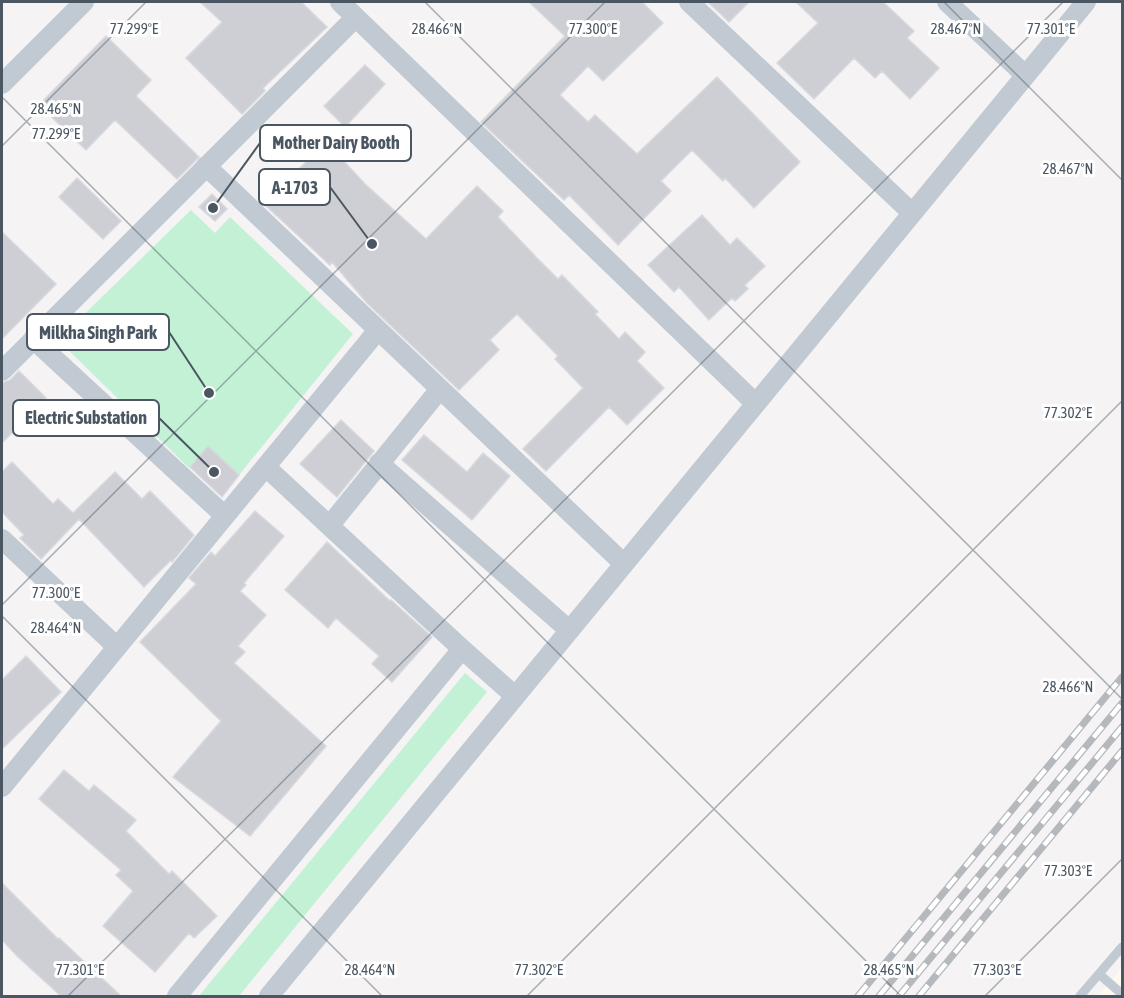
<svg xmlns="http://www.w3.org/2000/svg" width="1124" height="998" font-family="'Asap Condensed',sans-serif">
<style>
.commercial{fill:#fdf9ef}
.green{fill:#c3f1d5}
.building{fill:#cdcfd5;stroke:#d7d9de;stroke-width:1.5}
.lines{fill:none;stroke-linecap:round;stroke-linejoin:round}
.service{stroke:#c1cad2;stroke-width:9}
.minor{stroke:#c1cad2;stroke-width:20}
.rail-casing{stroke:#b5b8bd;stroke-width:7}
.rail{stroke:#fff;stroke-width:4.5;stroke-dasharray:14;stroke-linecap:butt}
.ticks{fill:none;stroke:#4a5661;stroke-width:1.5;stroke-opacity:0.45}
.ticks-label{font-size:15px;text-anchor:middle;fill:#4a5661;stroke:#fff;stroke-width:6;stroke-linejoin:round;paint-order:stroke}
.leader{fill:none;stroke:#4a5661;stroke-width:2}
.callout-dot{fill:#4a5661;stroke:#fff;stroke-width:2}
.callout{fill:#fff;stroke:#4a5661;stroke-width:2}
.callout-label{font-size:18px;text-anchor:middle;font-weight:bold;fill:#4a5661}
</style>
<rect width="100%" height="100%" fill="#f5f3f3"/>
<path class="commercial" d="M 1122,967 L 1122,996 L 1098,996 Z"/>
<path class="green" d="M 191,210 L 215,233 L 230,217 L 353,334 L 239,475 L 208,446 L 189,468 L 58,340 Z
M 465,673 L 487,692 L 239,996 L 199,996 Z"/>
<path class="building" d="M 200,2 L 301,2 L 327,27 L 263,88 L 265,91 L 242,114 L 186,58 L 222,22 Z
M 529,2 L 642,2 L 663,23 L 603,81 L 588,66 L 560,95 L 588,122 L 595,115 L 637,154 L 717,77 L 800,162 L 754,208 L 725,178 L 723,181 L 692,150 L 661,181 L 671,191 L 618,245 L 569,195 L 564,200 L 481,122 L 565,36 Z
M 708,2 L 749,2 L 729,22 Z
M 796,2 L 883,2 L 914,31 L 907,38 L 939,68 L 910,99 L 882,71 L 875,78 L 854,58 L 814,99 L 777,63 L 818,23 Z
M 106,36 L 151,80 L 136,96 L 199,157 L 177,179 L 115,120 L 86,150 L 39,105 Z
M 365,65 L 385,84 L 345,127 L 324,106 Z
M 326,142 L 365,184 L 426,239 L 477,186 L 503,211 L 498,217 L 536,257 L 558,279 L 562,275 L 598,312 L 595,314 L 619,339 L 625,332 L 645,352 L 637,361 L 664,388 L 627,425 L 609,407 L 546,471 L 523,449 L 583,388 L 555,359 L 558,356 L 517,314 L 490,340 L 499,350 L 459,390 L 367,303 L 332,262 L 330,265 L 264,204 Z
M 77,178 L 121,221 L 103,239 L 59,197 Z
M 212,194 L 227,209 L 215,221 L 199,207 Z
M 702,215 L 730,245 L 737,238 L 765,266 L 745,285 L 748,289 L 735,301 L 732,298 L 709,320 L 679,287 L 674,292 L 648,265 Z
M 2,232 L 56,284 L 2,339 Z
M 19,371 L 46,398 L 2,443 L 2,383 L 10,380 Z
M 341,420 L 374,451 L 337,497 L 300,464 Z
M 424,435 L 467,472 L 483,453 L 510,476 L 472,520 L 402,460 Z
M 208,446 L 239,475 L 222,497 L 190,467 Z
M 12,462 L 53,504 L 58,499 L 73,513 L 115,472 L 142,499 L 150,491 L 194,535 L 172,562 L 171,560 L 144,587 L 79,519 L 41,559 L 20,538 L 24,535 L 2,512 L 2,472 Z
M 255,511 L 284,536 L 244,583 L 246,585 L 240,591 L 266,615 L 238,646 L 245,652 L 234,663 L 326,746 L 250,836 L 173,777 L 221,721 L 140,642 L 196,584 L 189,578 L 211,552 L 215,556 Z
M 327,542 L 390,601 L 391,600 L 432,637 L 392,682 L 372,664 L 379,656 L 336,618 L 328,628 L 285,590 Z
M 26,656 L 61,692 L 2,749 L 2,680 Z
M 64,770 L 89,791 L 94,785 L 136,820 L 126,831 L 169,874 L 172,871 L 217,916 L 194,938 L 189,933 L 155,972 L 103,926 L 133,891 L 116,875 L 121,870 L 39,799 Z
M 2,883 L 58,939 L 59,938 L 121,996 L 61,996 L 17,956 L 2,940 Z"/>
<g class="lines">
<path class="service" d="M 1099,974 L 1122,994
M 1080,996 L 1122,947"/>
<path class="minor" d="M 340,2 L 755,403
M 689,2 L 911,212
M 947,2 L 1024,74
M 2,84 L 84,2
M 206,166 L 623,563
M 33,339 L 225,516
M 2,371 L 355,18
M 379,463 L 569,630
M 266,467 L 462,649 L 515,696
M 330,525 L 440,389
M 2,539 L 117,647
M 2,787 L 378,330
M 177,996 L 462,649
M 269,996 L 1086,2"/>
<g class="rail-casing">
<path id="rail" d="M 858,996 L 1122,677
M 879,996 L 1122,703
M 899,996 L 1122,727
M 919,996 L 1122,751"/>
</g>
<use href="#rail" class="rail"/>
</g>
<path class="ticks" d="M 425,2 L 1122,699M 944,2 L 1122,180M 2,97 L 901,996M 2,146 L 146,2M 2,605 L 605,2M 2,616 L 382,996M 68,996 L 1063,2M 527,996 L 1122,401M 985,996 L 1122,859"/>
<g class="ticks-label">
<text x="134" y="34">77.299°E</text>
<text x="437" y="34">28.466°N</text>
<text x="593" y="34">77.300°E</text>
<text x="956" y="34">28.467°N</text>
<text x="1051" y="34">77.301°E</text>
<text x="56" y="114">28.465°N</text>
<text x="56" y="139">77.299°E</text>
<text x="1068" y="174">28.467°N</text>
<text x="1068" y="418">77.302°E</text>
<text x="56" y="598">77.300°E</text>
<text x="56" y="633">28.464°N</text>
<text x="1068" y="692">28.466°N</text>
<text x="1068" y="876">77.303°E</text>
<text x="80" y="975">77.301°E</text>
<text x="370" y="975">28.464°N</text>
<text x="539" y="975">77.302°E</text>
<text x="889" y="975">28.465°N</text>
<text x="997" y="975">77.303°E</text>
</g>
<path class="leader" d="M213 208L260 143M372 244L330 187M209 393L169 332M214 472L159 418"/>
<g class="callout-dot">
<circle cx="213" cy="208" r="6"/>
<circle cx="372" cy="244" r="6"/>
<circle cx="209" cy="393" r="6"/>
<circle cx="214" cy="472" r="6"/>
</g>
<g class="callout">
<rect x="260" y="125" width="151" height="36" rx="6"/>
<rect x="259" y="169" width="71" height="36" rx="6"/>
<rect x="27" y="314" width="142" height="36" rx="6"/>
<rect x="13" y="400" width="146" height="36" rx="6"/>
</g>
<g class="callout-label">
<text x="336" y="149">Mother Dairy Booth</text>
<text x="295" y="194">A-1703</text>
<text x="98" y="339">Milkha Singh Park</text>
<text x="86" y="424">Electric Substation</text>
</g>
<rect width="1124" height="998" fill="none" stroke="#4a5661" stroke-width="6"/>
</svg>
